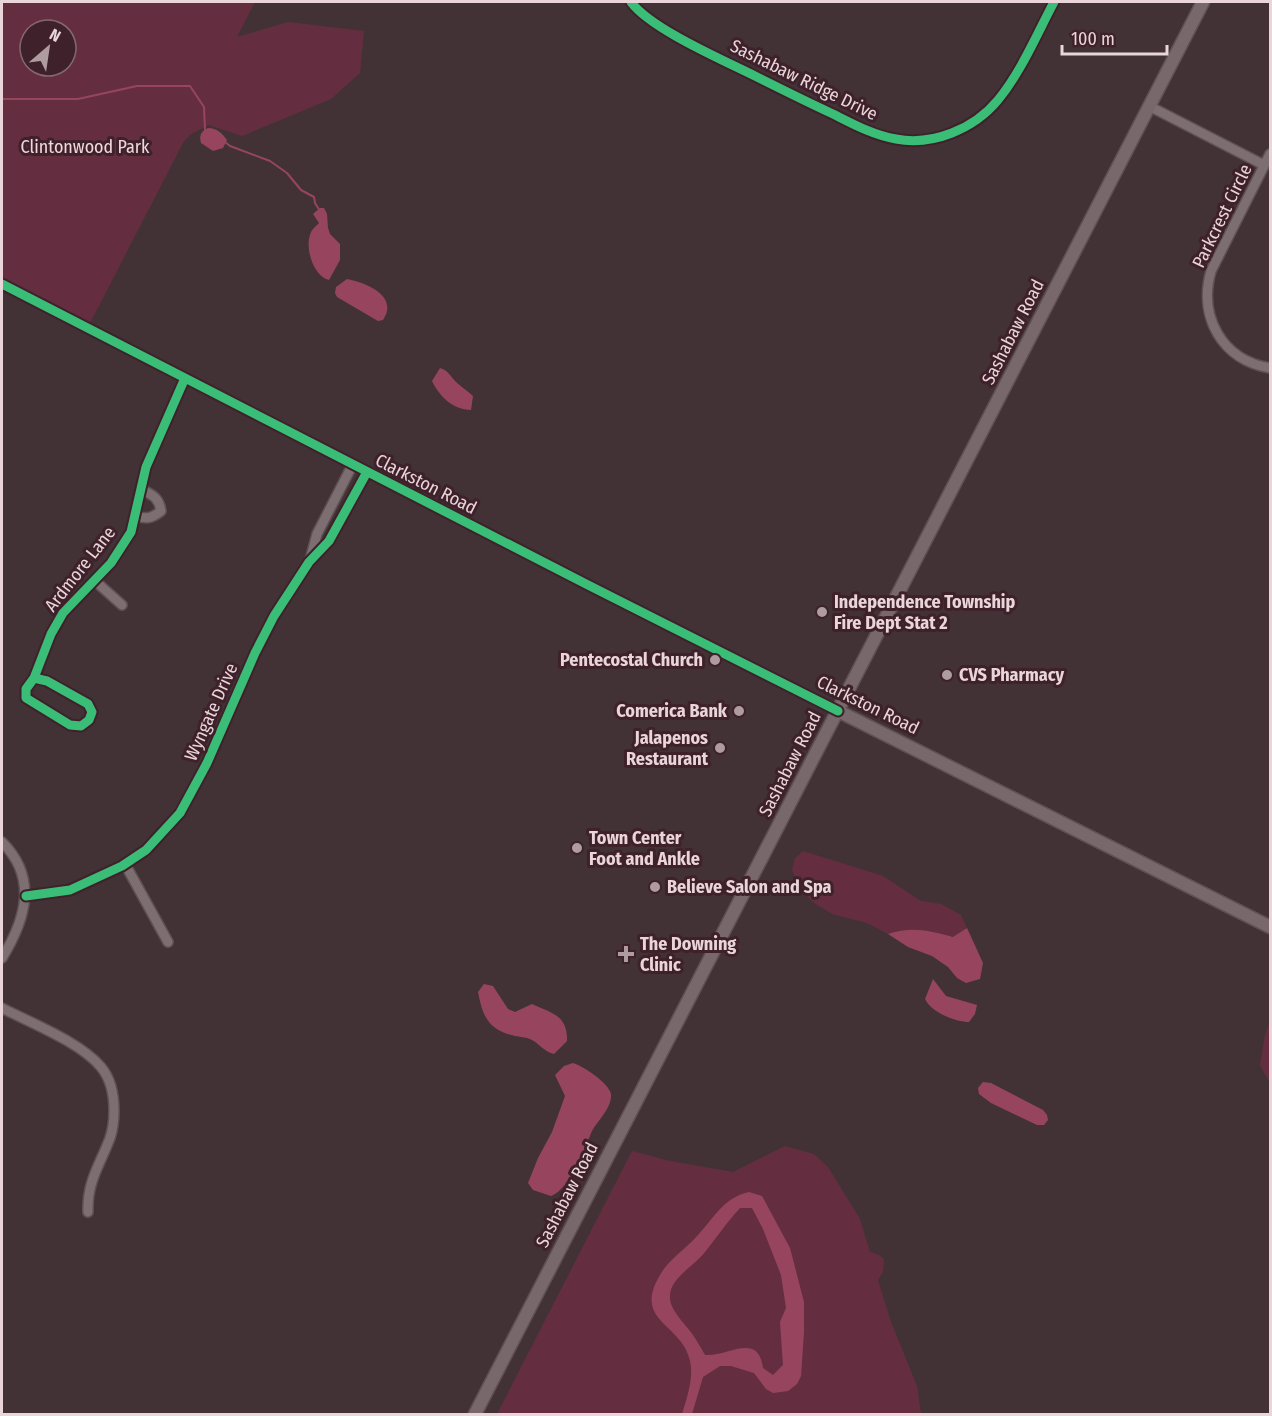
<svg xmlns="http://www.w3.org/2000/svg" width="1272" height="1416" font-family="'Fira Sans Condensed',sans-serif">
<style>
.green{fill:#652e40;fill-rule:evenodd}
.water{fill:#97455f;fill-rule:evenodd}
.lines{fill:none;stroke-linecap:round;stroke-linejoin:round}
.stream{stroke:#97455f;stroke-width:2}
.minor-casing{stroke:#5e5053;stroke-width:12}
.major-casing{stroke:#5e5053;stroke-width:15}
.minor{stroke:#7d6e72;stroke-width:9}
.major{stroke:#78686c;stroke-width:12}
.cycleway-casing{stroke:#3e212a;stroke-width:13}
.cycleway{stroke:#3abd76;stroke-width:9}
.poi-dot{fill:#af9ca1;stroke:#3e212a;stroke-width:2}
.labels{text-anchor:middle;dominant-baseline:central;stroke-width:6;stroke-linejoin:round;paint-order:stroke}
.street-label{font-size:18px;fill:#e9d5da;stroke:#3e212a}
.park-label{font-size:18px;fill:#f1d7dd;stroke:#3e212a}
.poi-label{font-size:18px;font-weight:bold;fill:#e9d5da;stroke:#3e212a;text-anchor:start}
</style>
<rect width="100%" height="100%" fill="#423236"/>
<path class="green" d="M 2,2 L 255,2 L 237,37 L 288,22 L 364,31 L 360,73 L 331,99 L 242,136 L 209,125 L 191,134 L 184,141 L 87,329 L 2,285 ZM 30,30 L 66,30 L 66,66 L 30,66 Z
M 803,851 L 883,876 L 921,901 L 941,904 L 961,915 L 967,928 L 954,937 C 931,931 911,926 888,934 L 867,923 L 832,914 L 814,903 L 801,889 L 792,870 L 795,858 Z
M 1270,1021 L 1270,1078 L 1268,1080 L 1260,1065 L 1265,1035 Z
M 785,1146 L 814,1154 L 828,1167 L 860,1219 L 870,1252 L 879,1255 L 884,1259 L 883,1272 L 878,1280 L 891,1322 L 917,1386 L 921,1414 L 497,1414 L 632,1151 L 670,1161 L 733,1172 Z"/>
<path class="water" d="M 208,128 C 217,128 222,133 227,140 L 223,148 L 213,151 L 201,143 C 199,136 201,131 208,128 Z
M 320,208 L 324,208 L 327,214 L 328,228 L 330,234 L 340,244 L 340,260 L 329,280 C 314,277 305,249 310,235 C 311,230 316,226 319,223 L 313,214 Z
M 347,279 C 367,283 399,296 383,320 L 378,321 L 337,297 L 335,293 L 336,287 Z
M 440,368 C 449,371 450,376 456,382 C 461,387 468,391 473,396 L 471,410 C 453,410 439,396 432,381 Z
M 967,928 L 983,963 L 980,979 L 966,983 L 957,978 L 948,967 L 932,956 L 908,947 L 888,934 C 912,926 931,931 953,937 Z
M 933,979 L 946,996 L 977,1005 L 975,1014 L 969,1022 C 955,1022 931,1012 925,999 Z
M 484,984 L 493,986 L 508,1009 L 515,1012 L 532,1004 C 551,1013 568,1015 567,1041 L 554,1054 C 543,1051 539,1043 530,1039 C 525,1037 520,1037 515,1036 C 489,1030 483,1018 478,992 Z
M 573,1063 C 583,1066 609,1083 611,1094 C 612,1108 598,1120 592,1131 C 584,1149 571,1188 551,1196 L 533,1190 L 528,1183 L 538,1158 L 552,1132 L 565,1096 L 555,1075 L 564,1066 Z
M 983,1082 L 991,1083 L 1043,1110 L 1047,1115 L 1048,1120 L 1044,1125 L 1037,1125 L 991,1103 L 979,1094 L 978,1088 Z
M 749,1192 L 762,1196 L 790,1248 L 804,1302 L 804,1332 L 801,1376 L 797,1384 L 788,1391 L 773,1393 L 766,1389 L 754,1373 L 731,1366 L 720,1366 L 703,1377 L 692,1414 L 682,1414 C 687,1398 694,1377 690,1361 C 682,1323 632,1322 660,1275 C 669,1259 686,1249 698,1235 C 715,1217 723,1198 749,1192 ZM 740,1208 L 752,1208 L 763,1229 L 781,1275 L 786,1308 L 780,1322 L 783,1365 L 773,1375 L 763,1368 C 758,1331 728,1357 705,1355 C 701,1348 697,1341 693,1335 C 686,1325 675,1315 671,1304 C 664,1280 693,1268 705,1252 C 717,1237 727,1222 740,1208 Z"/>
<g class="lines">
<path class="stream" d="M 2,99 L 78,99 L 137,86 L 190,86 L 204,107 L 205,130
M 225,142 L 230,146 L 270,161 L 287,173 L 301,190 L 314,197 L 315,203 L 320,211"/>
<g class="minor-casing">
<path id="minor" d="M 631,2 C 651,29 723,60 755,76 C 781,89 807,102 833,114 C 853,124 873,135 896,139 C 933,146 974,129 998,100 C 1021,72 1037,34 1054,2
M 1149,106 L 1264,165
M 1270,154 L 1211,271 C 1198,317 1222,360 1270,368
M 2,284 L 588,585 L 838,711
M 135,516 C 146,519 151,519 161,511 C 159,497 152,495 141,489
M 310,560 L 317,534 L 353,464
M 94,580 L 122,605
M 34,678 L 47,681 L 88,704 L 92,712 L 89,720 L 81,726 L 70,725 L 26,698 L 26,689 L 34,678 L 51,634 L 63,613 L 111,563 L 131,532 L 146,467 L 185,378
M 2,842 C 38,878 26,919 2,958
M 125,864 L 168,942
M 26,896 L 70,890 L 122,866 L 146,850 L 180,813 L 207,763 L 255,653 L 274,616 L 309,562 L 329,541 L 367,472
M 2,1008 C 31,1023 80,1042 101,1067 C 111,1079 114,1095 114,1111 C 114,1120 113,1129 110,1138 C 100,1165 87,1181 88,1212"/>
</g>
<g class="major-casing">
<path id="major" d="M 838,711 L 1270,927
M 475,1414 L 1203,2"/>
</g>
<use href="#minor" class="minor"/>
<use href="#major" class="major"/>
<g class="cycleway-casing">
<path id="cycleway" d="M 631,2 C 651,29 723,60 755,76 C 781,89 807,102 833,114 C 853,124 873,135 896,139 C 933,146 974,129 998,100 C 1021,72 1037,34 1054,2
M 2,284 L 588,585 L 838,711
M 34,678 L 47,681 L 88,704 L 92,712 L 89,720 L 81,726 L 70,725 L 26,698 L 26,689 L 34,678 L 51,634 L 63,613 L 111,563 L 131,532 L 146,467 L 185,378
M 26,896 L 70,890 L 122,866 L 146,850 L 180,813 L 207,763 L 255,653 L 274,616 L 309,562 L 329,541 L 367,472"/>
</g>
<use href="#cycleway" class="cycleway"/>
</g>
<g class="poi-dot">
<circle cx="822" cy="612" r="6"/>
<circle cx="715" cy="660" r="6"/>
<circle cx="947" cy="675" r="6"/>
<circle cx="739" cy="711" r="6"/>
<circle cx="720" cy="748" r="6"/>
<circle cx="577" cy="848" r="6"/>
<circle cx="655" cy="887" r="6"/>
<path d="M623 945h6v6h6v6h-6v6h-6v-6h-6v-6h6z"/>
</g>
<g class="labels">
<g class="street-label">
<text transform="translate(804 80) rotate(26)">Sashabaw Ridge Drive</text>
<text transform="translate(1222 216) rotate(-64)">Parkcrest Circle</text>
<text transform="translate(1013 332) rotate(-63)">Sashabaw Road</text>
<text transform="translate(426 484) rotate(27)">Clarkston Road</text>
<text transform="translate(80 569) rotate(-52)">Ardmore Lane</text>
<text transform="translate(868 705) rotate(26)">Clarkston Road</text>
<text transform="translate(211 712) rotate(-66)">Wyngate Drive</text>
<text transform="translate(790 764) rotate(-63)">Sashabaw Road</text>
<text transform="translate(567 1195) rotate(-63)">Sashabaw Road</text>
</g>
<g class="park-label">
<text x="85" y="147">Clintonwood Park</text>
</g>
<g class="poi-label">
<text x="834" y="602">Independence Township<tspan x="834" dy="21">Fire Dept Stat 2</tspan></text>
<text x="703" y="660" text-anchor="end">Pentecostal Church</text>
<text x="959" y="675">CVS Pharmacy</text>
<text x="727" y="711" text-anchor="end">Comerica Bank</text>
<text x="708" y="738" text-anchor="end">Jalapenos<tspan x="708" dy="21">Restaurant</tspan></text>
<text x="589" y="838">Town Center<tspan x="589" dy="21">Foot and Ankle</tspan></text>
<text x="667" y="887">Believe Salon and Spa</text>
<text x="640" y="944">The Downing<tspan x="640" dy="21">Clinic</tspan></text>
</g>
</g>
<rect width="1272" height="1416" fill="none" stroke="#e9d5da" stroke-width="6"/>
<g transform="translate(48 48) rotate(29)"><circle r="28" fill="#3e212a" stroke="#826970" stroke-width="1.5"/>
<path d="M0-4.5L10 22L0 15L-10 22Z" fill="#af9ca1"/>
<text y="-9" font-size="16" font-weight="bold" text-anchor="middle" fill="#e9d5da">N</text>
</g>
<path d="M1062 45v9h105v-9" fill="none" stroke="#e9d5da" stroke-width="3"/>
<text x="1071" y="45" font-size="18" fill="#e9d5da" stroke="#3e212a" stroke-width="4.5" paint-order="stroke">100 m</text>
</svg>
